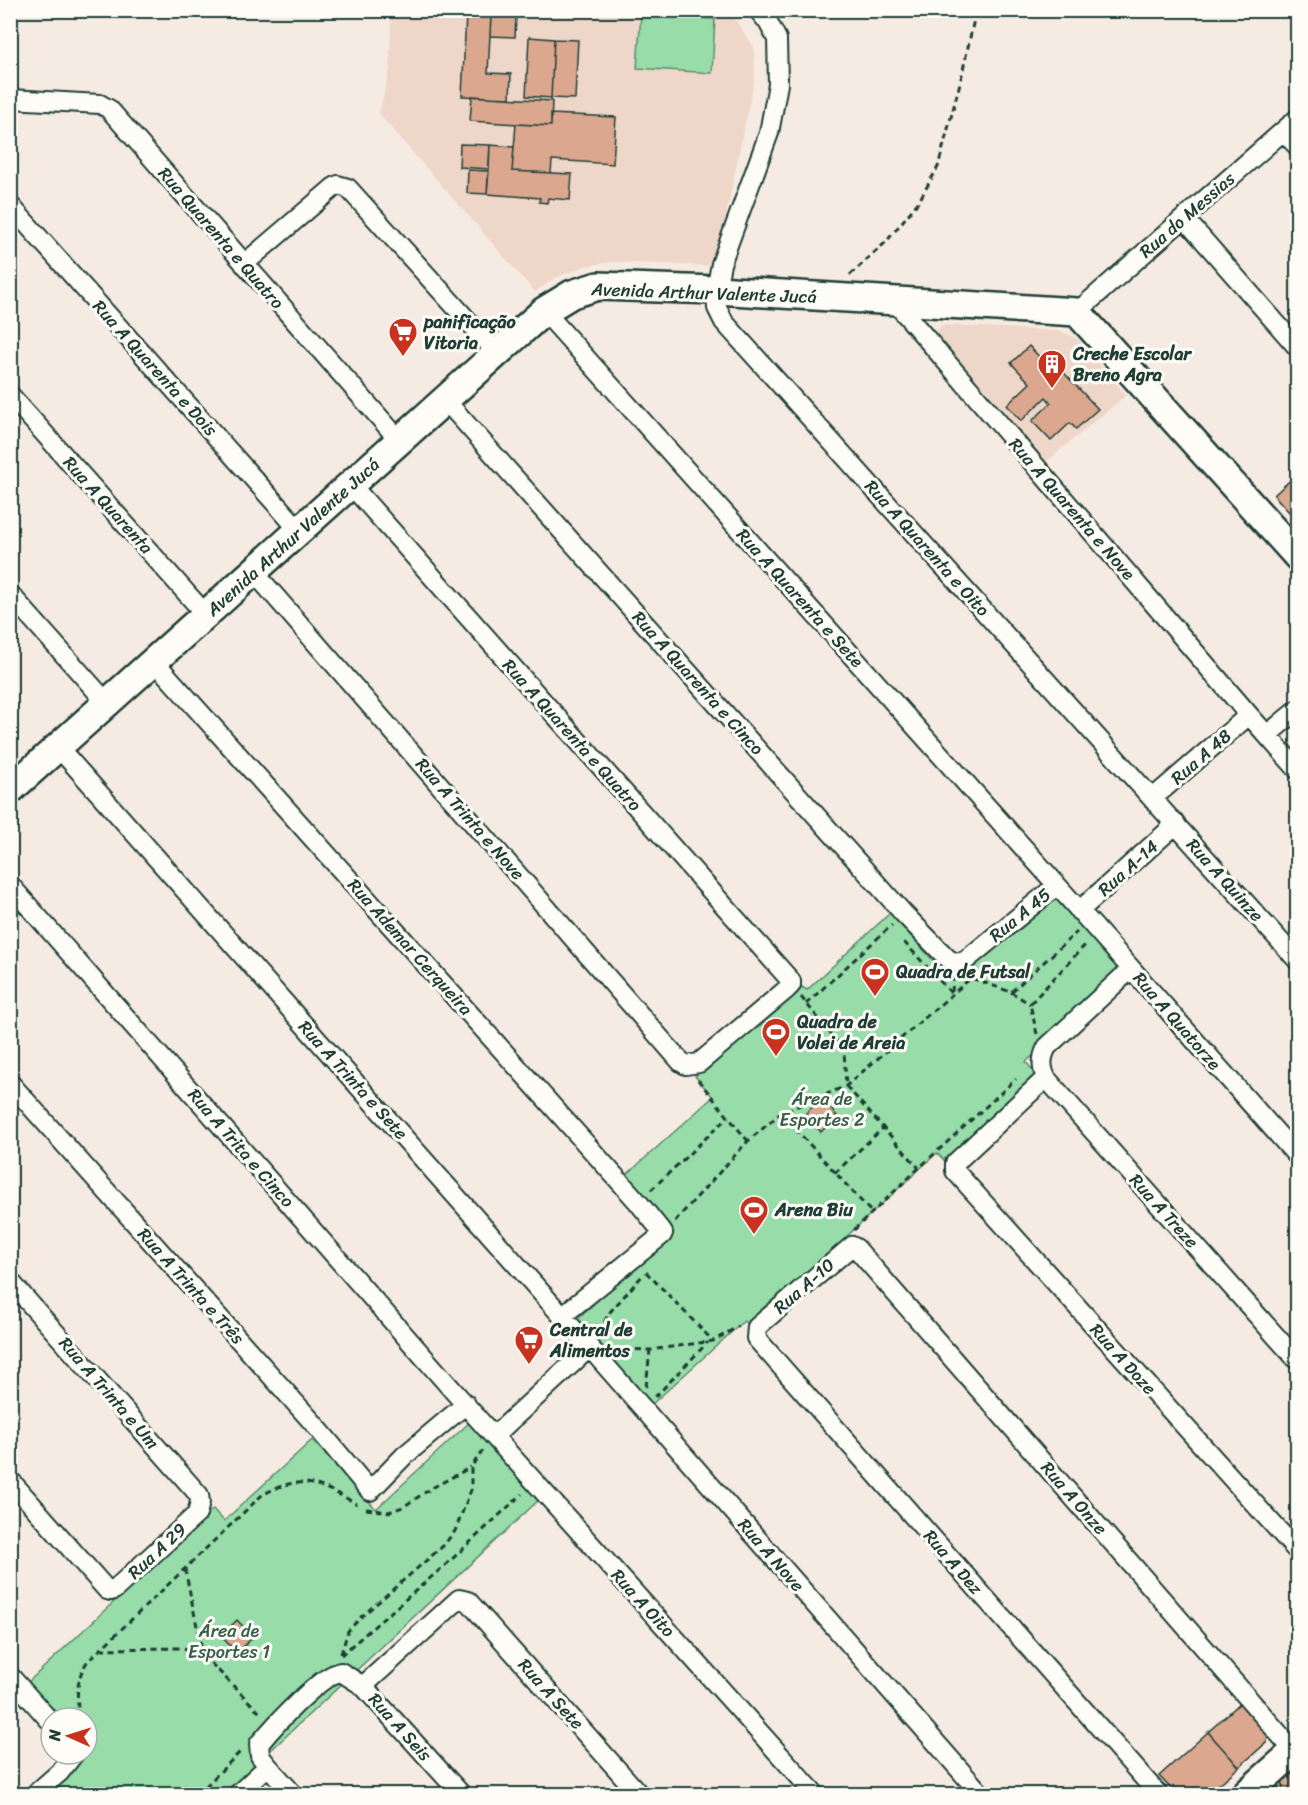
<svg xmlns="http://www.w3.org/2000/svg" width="1308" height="1805" font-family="Sriracha,sans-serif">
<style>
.built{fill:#eed7c9}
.green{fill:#97dca9;stroke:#5b8c6e;stroke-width:1.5}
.building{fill:#dba78f;stroke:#1f3d34;stroke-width:1.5}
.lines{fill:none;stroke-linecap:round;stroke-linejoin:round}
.street-casing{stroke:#1f3d34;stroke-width:22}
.secondary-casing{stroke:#1f3d34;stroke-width:32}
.path{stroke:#1f3d34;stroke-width:3;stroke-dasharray:6 4.5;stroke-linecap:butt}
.street{stroke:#fdfcf7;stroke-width:18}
.secondary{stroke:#fdfcf7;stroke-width:27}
.labels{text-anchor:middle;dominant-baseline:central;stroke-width:6;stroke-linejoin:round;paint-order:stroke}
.street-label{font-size:18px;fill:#1f3d34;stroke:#fdfcf7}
.poi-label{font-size:18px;font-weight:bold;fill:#1f3d34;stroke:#fdfcf7;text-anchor:start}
.park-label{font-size:18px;fill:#375d4b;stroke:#fdfcf7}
</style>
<rect width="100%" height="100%" fill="#f6ebe2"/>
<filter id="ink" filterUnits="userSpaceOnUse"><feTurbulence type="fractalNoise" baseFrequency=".0167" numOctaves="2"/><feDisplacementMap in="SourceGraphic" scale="12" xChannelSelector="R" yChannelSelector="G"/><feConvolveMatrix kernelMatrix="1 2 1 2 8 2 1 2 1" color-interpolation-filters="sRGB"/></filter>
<g filter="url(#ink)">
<path class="built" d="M 391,11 L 729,11 L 754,47 L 755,76 L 717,259 L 706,266 L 612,262 L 585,266 L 555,278 L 535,292 L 379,114 L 390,69 Z
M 941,325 L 1060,331 L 1076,338 L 1126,395 L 1044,464 L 935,333 Z"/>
<path class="green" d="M 641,14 L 715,19 L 712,73 L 637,68 Z
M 1050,885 L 1127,969 L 1026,1062 L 1039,1078 L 947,1163 L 937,1153 L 845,1238 L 849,1250 L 756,1334 L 744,1321 L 651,1405 L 576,1320 L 672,1233 L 623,1178 L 713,1097 L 695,1076 L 797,984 L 807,990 L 890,913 L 949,978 Z
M 471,1421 L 542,1497 L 224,1794 L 45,1794 L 89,1753 L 87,1751 L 87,1718 L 57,1718 L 26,1684 L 213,1509 L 224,1521 L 312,1440 L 376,1509 Z"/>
<path class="building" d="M 466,14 L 491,16 L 488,73 L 511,74 L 510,98 L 462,96 Z
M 491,16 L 516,17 L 515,37 L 490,36 Z
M 529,37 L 554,39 L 551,98 L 526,96 Z
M 554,39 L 578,40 L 575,99 L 551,98 Z
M 472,96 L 552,101 L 551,126 L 470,121 Z
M 551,114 L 616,117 L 613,164 L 552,160 L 551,173 L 512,171 L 516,124 L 551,126 Z
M 460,144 L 490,145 L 489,169 L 459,167 Z
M 490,145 L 514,147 L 512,171 L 572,174 L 570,200 L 548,198 L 547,203 L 539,202 L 540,198 L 487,194 Z
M 468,170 L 489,171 L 487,194 L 467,193 Z
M 1029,346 L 1046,364 L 1051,359 L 1098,409 L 1076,429 L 1070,423 L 1051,441 L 1032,421 L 1051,403 L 1046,397 L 1021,421 L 1007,405 L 1030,383 L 1011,363 Z
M 1298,473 L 1298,504 L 1289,512 L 1274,495 Z
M 821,1099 L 837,1116 L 821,1132 L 805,1114 Z
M 237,1620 L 253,1637 L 237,1653 L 221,1636 Z
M 1240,1703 L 1268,1735 L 1267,1742 L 1239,1767 L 1208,1732 Z
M 1208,1732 L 1239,1767 L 1208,1794 L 1176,1794 L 1159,1776 Z
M 1298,1766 L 1298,1794 L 1284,1794 L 1282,1787 L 1283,1780 Z
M 1298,1766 L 1298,1794 L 1284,1794 L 1282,1787 L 1283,1780 Z"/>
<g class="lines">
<g class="street-casing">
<path id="street" d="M 758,10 L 768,22 L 777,39 L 778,84 L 769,133 L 721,264 L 716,290 L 717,308 L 724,322 L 1298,961
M 10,99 L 100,104 L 109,109 L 400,441
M 1283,131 L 1298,147
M 10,205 L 300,531
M 1184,218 L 1298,348
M 244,264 L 333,188 L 338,185 L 348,188 L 498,354
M 895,302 L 1249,715 L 1298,770
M 544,311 L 1089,921 L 1298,1157
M 1077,312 L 1298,118
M 10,395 L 206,615
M 445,400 L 904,914 L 949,960 L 960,963 L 966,960 L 1056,886
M 254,572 L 681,1062 L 686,1065 L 699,1063 L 787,989 L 791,985 L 791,981 L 351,485
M 10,594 L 107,703
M 154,661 L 638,1202 L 663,1233 L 662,1235 L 562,1316
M 1267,735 L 1298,709
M 58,747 L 562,1316 L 981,1794
M 1153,798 L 1249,715
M 10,885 L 471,1411 L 815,1794
M 1079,911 L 1176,824
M 1131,969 L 1047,1047 C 1041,1058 1041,1067 1046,1078 L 1298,1361
M 1046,1078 L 955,1163 L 955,1171 L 1298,1552
M 10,1083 L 315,1425 L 370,1491 L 404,1456 L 466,1404
M 10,1281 L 199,1495 L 200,1502 L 197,1514 L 114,1590 L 111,1591 L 107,1590 L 10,1480
M 494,1436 L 589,1348
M 10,1676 L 51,1722
M 363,1686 L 461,1794
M 268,1766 L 293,1794
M 35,1794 L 60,1772 L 74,1754
M 238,1794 L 268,1766 L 260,1756 L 259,1744 C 273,1727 321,1674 341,1672 L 363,1686 L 459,1599 L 468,1601 L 639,1794
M 1158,1794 L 756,1338 L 757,1327 L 852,1246 L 856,1248 L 1294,1751"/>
</g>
<g class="secondary-casing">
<path id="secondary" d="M 10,790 L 544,311 L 572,294 L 598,286 L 716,290 L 1077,312 L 1298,557
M 1246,1794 L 1298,1748"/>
</g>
<path class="path" d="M 850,275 L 886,242 L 919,201 L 938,167 L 961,79 L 976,10
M 904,942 L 952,994
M 952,992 L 953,978
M 1011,992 L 1030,1004
M 801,997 L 844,1050 L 846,1086 L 919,1168
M 806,1004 L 892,925
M 1037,1034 L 1030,1004 L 1086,944
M 698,1080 L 748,1141
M 781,1113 L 872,1213
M 835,1173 L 883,1128
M 651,1190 L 728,1117
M 675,1221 L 748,1141 L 781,1113 L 846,1086 L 971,978 L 1011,992 L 1077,932
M 854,1230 L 919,1168 L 1016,1079
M 646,1272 L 713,1341
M 599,1331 L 610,1312 L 643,1275
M 615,1349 L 650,1350 L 713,1341 L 739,1326
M 646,1387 L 650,1350
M 655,1397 L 708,1342
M 366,1509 L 389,1512 L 403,1507 L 432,1488 L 471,1467
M 185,1569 L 203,1655
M 100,1649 L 183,1648 L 196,1651 L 203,1655 L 262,1715
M 341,1654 L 348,1631 L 361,1617 L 443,1546 L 455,1531 L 471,1490 L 471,1467 L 484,1449
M 341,1655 L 450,1561 L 522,1494
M 79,1718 C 77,1697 75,1680 87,1662 L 261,1496 C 301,1472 320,1484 357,1504
M 198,1794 L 241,1751"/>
<use href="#street" class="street"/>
<use href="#secondary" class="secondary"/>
</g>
</g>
<defs>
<g id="supermarket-pin" transform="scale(1.5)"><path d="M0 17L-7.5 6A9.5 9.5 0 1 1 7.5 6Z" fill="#c8321e" stroke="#fdfcf7"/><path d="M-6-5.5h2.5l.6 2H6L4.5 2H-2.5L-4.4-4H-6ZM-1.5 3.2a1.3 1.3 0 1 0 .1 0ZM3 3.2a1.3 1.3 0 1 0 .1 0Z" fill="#fff"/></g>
<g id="building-pin" transform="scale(1.5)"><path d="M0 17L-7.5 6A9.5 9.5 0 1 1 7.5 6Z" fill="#c8321e" stroke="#fdfcf7"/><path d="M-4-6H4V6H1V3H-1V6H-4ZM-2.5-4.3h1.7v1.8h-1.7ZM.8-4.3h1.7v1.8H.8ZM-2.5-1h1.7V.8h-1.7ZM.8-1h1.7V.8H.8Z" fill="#fff"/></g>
<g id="stadium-pin" transform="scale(1.5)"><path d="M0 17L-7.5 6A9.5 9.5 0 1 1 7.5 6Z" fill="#c8321e" stroke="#fdfcf7"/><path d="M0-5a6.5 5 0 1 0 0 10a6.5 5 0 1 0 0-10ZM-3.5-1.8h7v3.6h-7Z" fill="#fff"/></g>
</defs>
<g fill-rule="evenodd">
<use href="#supermarket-pin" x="403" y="332"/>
<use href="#building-pin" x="1052" y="364"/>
<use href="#stadium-pin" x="875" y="972"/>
<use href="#stadium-pin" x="776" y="1032"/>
<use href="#stadium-pin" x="754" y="1210"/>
<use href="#supermarket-pin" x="529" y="1340"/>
</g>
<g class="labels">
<g class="street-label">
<text transform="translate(1187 215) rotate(-41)">Rua do Messias</text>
<text transform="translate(221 238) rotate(49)">Rua Quarenta e Quatro</text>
<text transform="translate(704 293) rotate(2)">Avenida Arthur Valente Jucá</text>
<text transform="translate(155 368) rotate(48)">Rua A Quarenta e Dois</text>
<text transform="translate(108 505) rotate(48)">Rua A Quarenta</text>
<text transform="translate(1072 509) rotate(49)">Rua A Quarenta e Nove</text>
<text transform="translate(293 537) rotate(-42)">Avenida Arthur Valente Jucá</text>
<text transform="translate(927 548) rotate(48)">Rua A Quarenta e Oito</text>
<text transform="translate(800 598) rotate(48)">Rua A Quarenta e Sete</text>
<text transform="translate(698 683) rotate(48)">Rua A Quarenta e Cinco</text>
<text transform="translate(572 735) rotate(48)">Rua A Quarenta e Quatro</text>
<text transform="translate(1201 757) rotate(-41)">Rua A 48</text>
<text transform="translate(470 819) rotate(49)">Rua A Trinta e Nove</text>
<text transform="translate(1128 868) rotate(-42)">Rua A-14</text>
<text transform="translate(1225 880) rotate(48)">Rua A Quinze</text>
<text transform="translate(1020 915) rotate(-39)">Rua A 45</text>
<text transform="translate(410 947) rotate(48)">Rua Ademar Cerqueira</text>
<text transform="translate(1177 1021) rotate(49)">Rua A Quatorze</text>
<text transform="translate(353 1080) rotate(48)">Rua A Trinta e Sete</text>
<text transform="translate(241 1148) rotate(49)">Rua A Trita e Cinco</text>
<text transform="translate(1164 1211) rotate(48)">Rua A Treze</text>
<text transform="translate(191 1286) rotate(48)">Rua A Trinta e Três</text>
<text transform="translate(804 1286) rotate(-41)">Rua A-10</text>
<text transform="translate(1123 1359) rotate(48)">Rua A Doze</text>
<text transform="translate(109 1393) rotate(49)">Rua A Trinta e Um</text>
<text transform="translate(1074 1498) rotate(49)">Rua A Onze</text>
<text transform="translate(157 1551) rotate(-43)">Rua A 29</text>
<text transform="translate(771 1555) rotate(49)">Rua A Nove</text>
<text transform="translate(953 1562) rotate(49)">Rua A Dez</text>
<text transform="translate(643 1603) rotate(48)">Rua A Oito</text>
<text transform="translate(551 1694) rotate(48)">Rua A Sete</text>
<text transform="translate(400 1727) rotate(48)">Rua A Seis</text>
</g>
<g class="poi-label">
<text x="424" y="322">panificação<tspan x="424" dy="21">Vitoria</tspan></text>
<text x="1073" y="354">Creche Escolar<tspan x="1073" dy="21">Breno Agra</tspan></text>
<text x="896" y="972">Quadra de Futsal</text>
<text x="797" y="1022">Quadra de<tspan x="797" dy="21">Volei de Areia</tspan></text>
<text x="775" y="1210">Arena Biu</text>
<text x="550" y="1330">Central de<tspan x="550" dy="21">Alimentos</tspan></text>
</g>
<g class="park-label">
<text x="822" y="1099">Área de<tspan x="822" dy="21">Esportes 2</tspan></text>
<text x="229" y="1631">Área de<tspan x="229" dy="21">Esportes 1</tspan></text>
</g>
</g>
<rect width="1308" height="1805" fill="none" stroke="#fdfcf7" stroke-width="36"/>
<rect x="18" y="18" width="1272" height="1769" fill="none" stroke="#1f3d34" stroke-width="2" filter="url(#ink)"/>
<g transform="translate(69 1736) rotate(273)"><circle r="28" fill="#fdfcf7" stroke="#a4b0a9" stroke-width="1.5"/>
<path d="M0-4.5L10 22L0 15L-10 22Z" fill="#c8321e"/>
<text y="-9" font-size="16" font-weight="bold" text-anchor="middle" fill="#1f3d34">N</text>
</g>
</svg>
